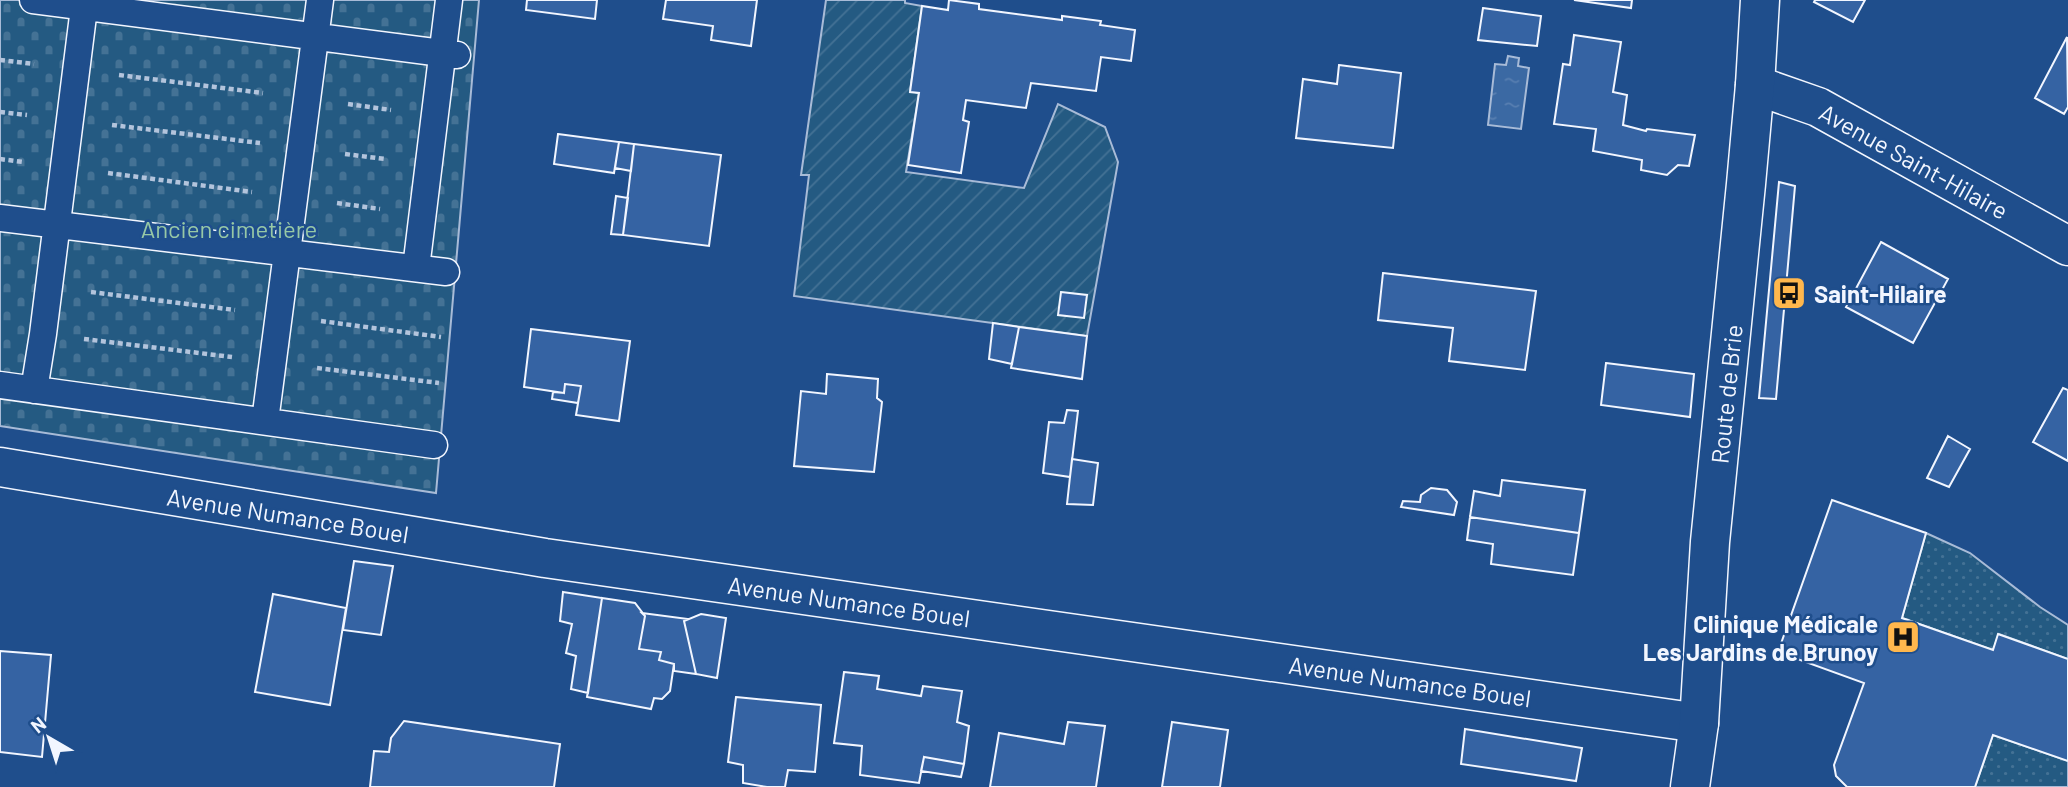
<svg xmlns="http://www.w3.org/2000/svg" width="2068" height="787" font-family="Barlow,sans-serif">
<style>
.grass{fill:url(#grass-dots);stroke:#a8bbd7;stroke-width:2}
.cemetery{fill:url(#cemetery-stones);stroke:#a8bbd7;stroke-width:2}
.garden{fill:url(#garden-furrows);stroke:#a8bbd7;stroke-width:2}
.water{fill:url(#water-ripples);stroke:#a8bbd7;stroke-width:2}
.building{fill:#3563a3;stroke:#f2f6ff;stroke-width:2}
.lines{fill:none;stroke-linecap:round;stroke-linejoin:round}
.service-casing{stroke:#f2f6ff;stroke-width:29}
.minor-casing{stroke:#f2f6ff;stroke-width:41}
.tertiary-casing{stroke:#f2f6ff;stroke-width:41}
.path{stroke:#b3c4dc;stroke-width:4.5;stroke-dasharray:5 3.5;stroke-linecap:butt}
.service{stroke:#1f4e8c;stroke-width:26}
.minor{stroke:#1f4e8c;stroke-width:38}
.tertiary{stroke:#1f4e8c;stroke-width:38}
.labels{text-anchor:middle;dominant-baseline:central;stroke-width:5;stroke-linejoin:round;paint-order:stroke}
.street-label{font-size:24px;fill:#f2f6ff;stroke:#1f4e8c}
.park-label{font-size:24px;fill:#97c8a6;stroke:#1f4e8c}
.poi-label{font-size:24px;font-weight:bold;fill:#f2f6ff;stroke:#1f4e8c;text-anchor:start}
</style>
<defs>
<pattern id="grass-dots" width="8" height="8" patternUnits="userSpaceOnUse" patternTransform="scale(1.75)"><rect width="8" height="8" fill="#245a82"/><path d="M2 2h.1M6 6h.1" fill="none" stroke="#447295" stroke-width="1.8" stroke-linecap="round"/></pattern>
<pattern id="cemetery-stones" width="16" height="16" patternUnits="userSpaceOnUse" patternTransform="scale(1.75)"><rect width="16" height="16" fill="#245a82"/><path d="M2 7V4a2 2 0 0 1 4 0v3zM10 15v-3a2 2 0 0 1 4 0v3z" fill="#447295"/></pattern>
<pattern id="garden-furrows" width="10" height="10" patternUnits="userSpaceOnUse" patternTransform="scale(1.75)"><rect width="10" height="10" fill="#245a82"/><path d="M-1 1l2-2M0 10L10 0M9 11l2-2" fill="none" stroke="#447295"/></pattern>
<pattern id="water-ripples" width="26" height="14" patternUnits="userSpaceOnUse" patternTransform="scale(1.75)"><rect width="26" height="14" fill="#3b69a3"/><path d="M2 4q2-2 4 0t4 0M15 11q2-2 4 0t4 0" fill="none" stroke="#587fb1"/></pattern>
</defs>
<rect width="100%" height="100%" fill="#1f4e8c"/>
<path class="grass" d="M 1926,533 L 1970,553 L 2040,607 L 2068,625 L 2068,659 L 1999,634 L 1993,650 L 1902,618 Z
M 1993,735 L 2068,761 L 2068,787 L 1975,787 Z"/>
<path class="cemetery" d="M 0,0 L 479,0 L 436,493 L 0,426 Z"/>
<path class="garden" d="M 826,0 L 905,0 L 905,3 L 922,6 L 910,91 L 919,93 L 906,172 L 1024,188 L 1058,104 L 1105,127 L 1118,162 L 1087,336 L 794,296 L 809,175 L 801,175 Z"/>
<path class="water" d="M 1508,56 L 1519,58 L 1518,66 L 1529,68 L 1521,129 L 1488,125 L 1495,64 L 1506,65 Z"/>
<path class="building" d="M 527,0 L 597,0 L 595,19 L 526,10 Z
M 666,0 L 757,0 L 751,46 L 711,40 L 713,26 L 663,19 Z
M 949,0 L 979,4 L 979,9 L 1062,20 L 1062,16 L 1101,21 L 1100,25 L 1135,30 L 1131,61 L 1101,57 L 1096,91 L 1031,83 L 1026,108 L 966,100 L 963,120 L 969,122 L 961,173 L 908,165 L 919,93 L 910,92 L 922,6 L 948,10 Z
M 1574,0 L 1632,0 L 1631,8 Z
M 1815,0 L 1865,0 L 1853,22 L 1814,2 Z
M 1483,8 L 1541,16 L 1537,46 L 1478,40 Z
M 1574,35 L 1621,42 L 1613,92 L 1627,95 L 1623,125 L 1646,131 L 1647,129 L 1695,135 L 1689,166 L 1678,165 L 1667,175 L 1641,170 L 1642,160 L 1593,151 L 1596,129 L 1554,124 L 1563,64 L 1570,65 Z
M 2067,37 L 2068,107 L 2064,114 L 2035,98 Z
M 1339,65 L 1401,73 L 1393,148 L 1296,138 L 1303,79 L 1337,84 Z
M 558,134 L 619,142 L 614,173 L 554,164 Z
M 619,142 L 634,144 L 631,171 L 615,168 Z
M 634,144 L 721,155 L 709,246 L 623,235 Z
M 1779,182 L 1795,186 L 1776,399 L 1759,398 Z
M 616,196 L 628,198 L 623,235 L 611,234 Z
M 1881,242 L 1948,279 L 1913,343 L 1846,307 Z
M 1383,273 L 1536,291 L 1525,370 L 1449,361 L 1453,328 L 1378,320 Z
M 1061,292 L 1087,295 L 1084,318 L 1058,315 Z
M 993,323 L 1019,327 L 1012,364 L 989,359 Z
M 1019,327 L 1087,336 L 1082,379 L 1011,368 Z
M 531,329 L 630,341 L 619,421 L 576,415 L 581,386 L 565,384 L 564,393 L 524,387 Z
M 1606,363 L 1694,374 L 1690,417 L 1601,405 Z
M 827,374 L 878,379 L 877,398 L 882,402 L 874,472 L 794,466 L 801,391 L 826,394 Z
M 565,384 L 581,386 L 578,403 L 552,399 L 553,392 L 564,393 Z
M 2063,388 L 2068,390 L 2068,461 L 2033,442 Z
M 1067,410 L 1078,411 L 1070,477 L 1043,473 L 1049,422 L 1064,423 Z
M 1948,436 L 1970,449 L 1949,487 L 1927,478 Z
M 1072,459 L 1098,463 L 1093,505 L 1067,504 Z
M 1502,480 L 1585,490 L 1579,533 L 1470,517 L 1474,491 L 1500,496 Z
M 1431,488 L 1447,490 L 1457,502 L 1454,515 L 1401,507 L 1403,501 L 1420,502 L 1421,495 Z
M 1832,500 L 1926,533 L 1902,618 L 1993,650 L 1998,634 L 2068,659 L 2068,761 L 1993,735 L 1975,787 L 1847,787 L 1836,776 L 1834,765 L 1864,683 L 1778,652 Z
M 1470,517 L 1579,533 L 1573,575 L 1491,564 L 1493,544 L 1467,540 Z
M 354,561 L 393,566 L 381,635 L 343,630 Z
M 563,592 L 602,598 L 588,693 L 571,689 L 576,656 L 566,653 L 572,624 L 560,621 Z
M 273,594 L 346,608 L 330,705 L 255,692 Z
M 602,598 L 635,603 L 645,616 L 639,649 L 661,652 L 659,660 L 674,664 L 670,691 L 662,699 L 654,698 L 651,709 L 587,697 Z
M 642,613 L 688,619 L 684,621 L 696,674 L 674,671 L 674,664 L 659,660 L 661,652 L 639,649 L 645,616 Z
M 701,614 L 726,618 L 717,678 L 696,674 L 684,621 Z
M 0,651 L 51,655 L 42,757 L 0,752 Z
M 844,672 L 879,676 L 877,689 L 921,696 L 923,686 L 962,691 L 957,722 L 969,726 L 964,764 L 924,757 L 919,783 L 860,775 L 862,746 L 834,743 Z
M 736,697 L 821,705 L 815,772 L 788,770 L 785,787 L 767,787 L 743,783 L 743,765 L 728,762 Z
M 404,721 L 560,744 L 554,787 L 370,787 L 374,751 L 389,752 L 391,738 Z
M 1068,722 L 1105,726 L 1096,787 L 990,787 L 999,733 L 1064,744 Z
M 1172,722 L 1228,730 L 1220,787 L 1162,787 Z
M 1465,729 L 1582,748 L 1576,781 L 1461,764 Z
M 924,757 L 964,764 L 961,777 L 921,771 Z"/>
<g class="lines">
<g class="service-casing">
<path id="service" d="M 33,0 L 457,55
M 0,218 L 446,272
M 416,268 L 449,0
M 0,385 L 434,445
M 34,390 L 43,334 L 85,0
M 265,421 L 320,0"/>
</g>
<g class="minor-casing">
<path id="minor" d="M 1755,85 L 1818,107 L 2068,246
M 0,467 L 545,558 L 1699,723"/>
</g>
<g class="tertiary-casing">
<path id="tertiary" d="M 1690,787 L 1699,723 L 1710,542 L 1746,184 L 1755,85 L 1760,0"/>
</g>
<path class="path" d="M 0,60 L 34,64
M 119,75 L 263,93
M 348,104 L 391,110
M 0,112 L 27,115
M 112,125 L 260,143
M 345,154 L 385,159
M 0,159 L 23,162
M 108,173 L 252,192
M 337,203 L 380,209
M 91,292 L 235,310
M 321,321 L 441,337
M 84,339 L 232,357
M 317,368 L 439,383"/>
<use href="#service" class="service"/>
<use href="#minor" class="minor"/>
<use href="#tertiary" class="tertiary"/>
</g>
<defs>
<g id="bus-square" transform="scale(1.75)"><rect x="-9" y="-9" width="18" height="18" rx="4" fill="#ffb74d" stroke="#1f4e8c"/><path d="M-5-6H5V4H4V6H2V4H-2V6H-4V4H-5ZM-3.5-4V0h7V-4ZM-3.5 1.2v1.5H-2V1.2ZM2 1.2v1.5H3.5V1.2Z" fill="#111"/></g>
<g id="hospital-square" transform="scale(1.75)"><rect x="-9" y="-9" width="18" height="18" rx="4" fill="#ffb74d" stroke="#1f4e8c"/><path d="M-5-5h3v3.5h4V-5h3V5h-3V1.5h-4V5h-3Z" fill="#111"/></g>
</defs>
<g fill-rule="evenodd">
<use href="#bus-square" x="1789" y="293"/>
<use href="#hospital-square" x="1903" y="637"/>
</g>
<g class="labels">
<g class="street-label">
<text transform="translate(1914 161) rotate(29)">Avenue Saint-Hilaire</text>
<text transform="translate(1726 394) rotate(-84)">Route de Brie</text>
<text transform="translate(288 515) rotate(9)">Avenue Numance Bouel</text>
<text transform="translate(849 601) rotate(8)">Avenue Numance Bouel</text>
<text transform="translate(1410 681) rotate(8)">Avenue Numance Bouel</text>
</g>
<g class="park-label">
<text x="229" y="228">Ancien cimetière</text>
</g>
<g class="poi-label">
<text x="1814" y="293">Saint-Hilaire</text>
<text x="1878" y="623" text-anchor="end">Clinique Médicale<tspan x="1878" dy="28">Les Jardins de Brunoy</tspan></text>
</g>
</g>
<g transform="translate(49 738) rotate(321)" stroke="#1f4e8c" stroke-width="5" paint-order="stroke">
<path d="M0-5L12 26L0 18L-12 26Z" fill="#f2f6ff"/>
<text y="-10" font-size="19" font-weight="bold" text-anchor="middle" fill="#f2f6ff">N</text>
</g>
</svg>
